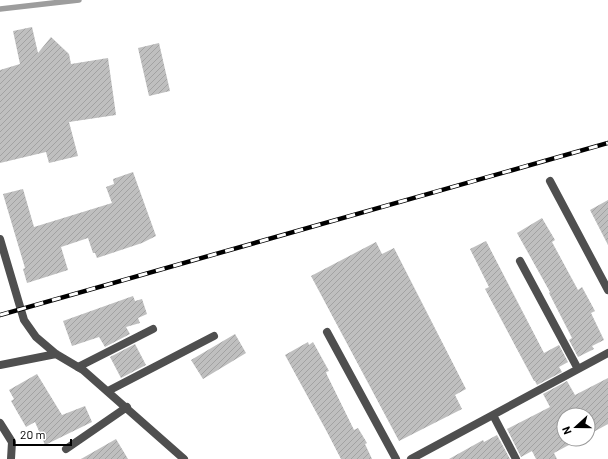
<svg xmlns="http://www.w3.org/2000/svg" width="608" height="459" font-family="Barlow,sans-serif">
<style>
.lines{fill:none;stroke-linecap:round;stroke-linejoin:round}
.stream{stroke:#9d9d9d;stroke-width:5.5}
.building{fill:url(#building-hatch)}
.lane{stroke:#4f4f4f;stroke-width:8}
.street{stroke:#4f4f4f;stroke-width:8}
.rail-casing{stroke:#000;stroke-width:4.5}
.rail{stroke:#fff;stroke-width:3;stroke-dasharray:9;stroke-linecap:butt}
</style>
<defs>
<pattern id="building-hatch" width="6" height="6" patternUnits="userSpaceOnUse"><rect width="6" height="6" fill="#bfbfbf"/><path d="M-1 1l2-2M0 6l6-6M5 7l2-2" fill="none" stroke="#a2a2a2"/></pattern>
</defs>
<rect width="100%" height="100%" fill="#fff"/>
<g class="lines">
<path class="stream" d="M 0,9 L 79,0"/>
</g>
<path class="building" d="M 32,27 L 38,53 L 51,37 L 69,54 L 71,64 L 108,58 L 116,115 L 69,122 L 78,156 L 49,163 L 46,152 L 0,163 L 0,70 L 20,64 L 13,31 Z
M 159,43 L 170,91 L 149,96 L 138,48 Z
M 133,172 L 156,236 L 142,243 L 97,258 L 95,253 L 93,253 L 88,238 L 61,247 L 68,270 L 27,283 L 23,269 L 25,268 L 3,194 L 23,189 L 34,227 L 112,203 L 106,187 L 114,184 L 113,179 Z
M 608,200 L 608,245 L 590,210 Z
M 542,218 L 555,240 L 552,242 L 578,290 L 582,287 L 595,311 L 591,313 L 604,340 L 592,346 L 594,349 L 578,357 L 569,340 L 572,338 L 549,293 L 550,292 L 517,233 Z
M 486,241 L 544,353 L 559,345 L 568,362 L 559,367 L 562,372 L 537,385 L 535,381 L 534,381 L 485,289 L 489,287 L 470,249 Z
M 376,242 L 382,254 L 394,248 L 466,389 L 455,395 L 462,409 L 399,441 L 311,276 Z
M 133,296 L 135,301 L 142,299 L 147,314 L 138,318 L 140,323 L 126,327 L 130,334 L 105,347 L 99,337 L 72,346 L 63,321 Z
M 235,334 L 246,353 L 203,379 L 191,360 Z
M 308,342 L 309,345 L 313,342 L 329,371 L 326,372 L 327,375 L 354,430 L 358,428 L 367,443 L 365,444 L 372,459 L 341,459 L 327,432 L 285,355 Z
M 135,344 L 146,365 L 121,378 L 110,357 Z
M 37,374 L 62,415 L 85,406 L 92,422 L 45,445 L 35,422 L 26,427 L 11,401 L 14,399 L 9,390 Z
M 608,378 L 608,424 L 588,435 L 588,415 L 564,415 L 564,439 L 580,439 L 554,453 L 557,459 L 536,459 L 532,451 L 521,457 L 507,429 L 550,407 L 543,394 L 567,381 L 575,395 Z
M 497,435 L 510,459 L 449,459 L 483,440 L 484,442 Z
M 116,439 L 128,459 L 81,459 Z"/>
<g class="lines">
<path class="lane" d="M 78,367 L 153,329
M 108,391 L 214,336"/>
<path class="street" d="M 550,181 L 608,290
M 0,239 L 24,320 L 36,337 L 56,354 L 83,370 L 184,459
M 520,261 L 578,369
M 327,332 L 396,459
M 0,365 L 56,354
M 493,415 L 516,459
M 0,423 L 12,442 L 11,459
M 66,449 L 127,407
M 411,459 L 608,353"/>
<g class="rail-casing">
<path id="rail" d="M 0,315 L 608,143"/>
</g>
<use href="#rail" class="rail"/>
</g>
<g transform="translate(576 427) rotate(249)"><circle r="19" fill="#ffffff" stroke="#999999"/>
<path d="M0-3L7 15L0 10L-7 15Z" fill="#000000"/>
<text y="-6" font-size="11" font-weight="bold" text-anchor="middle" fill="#000000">N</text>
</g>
<path d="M14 439v6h57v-6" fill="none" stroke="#000000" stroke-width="2"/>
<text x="20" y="439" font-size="12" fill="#000000" stroke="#ffffff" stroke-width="3" paint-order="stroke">20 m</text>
</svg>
